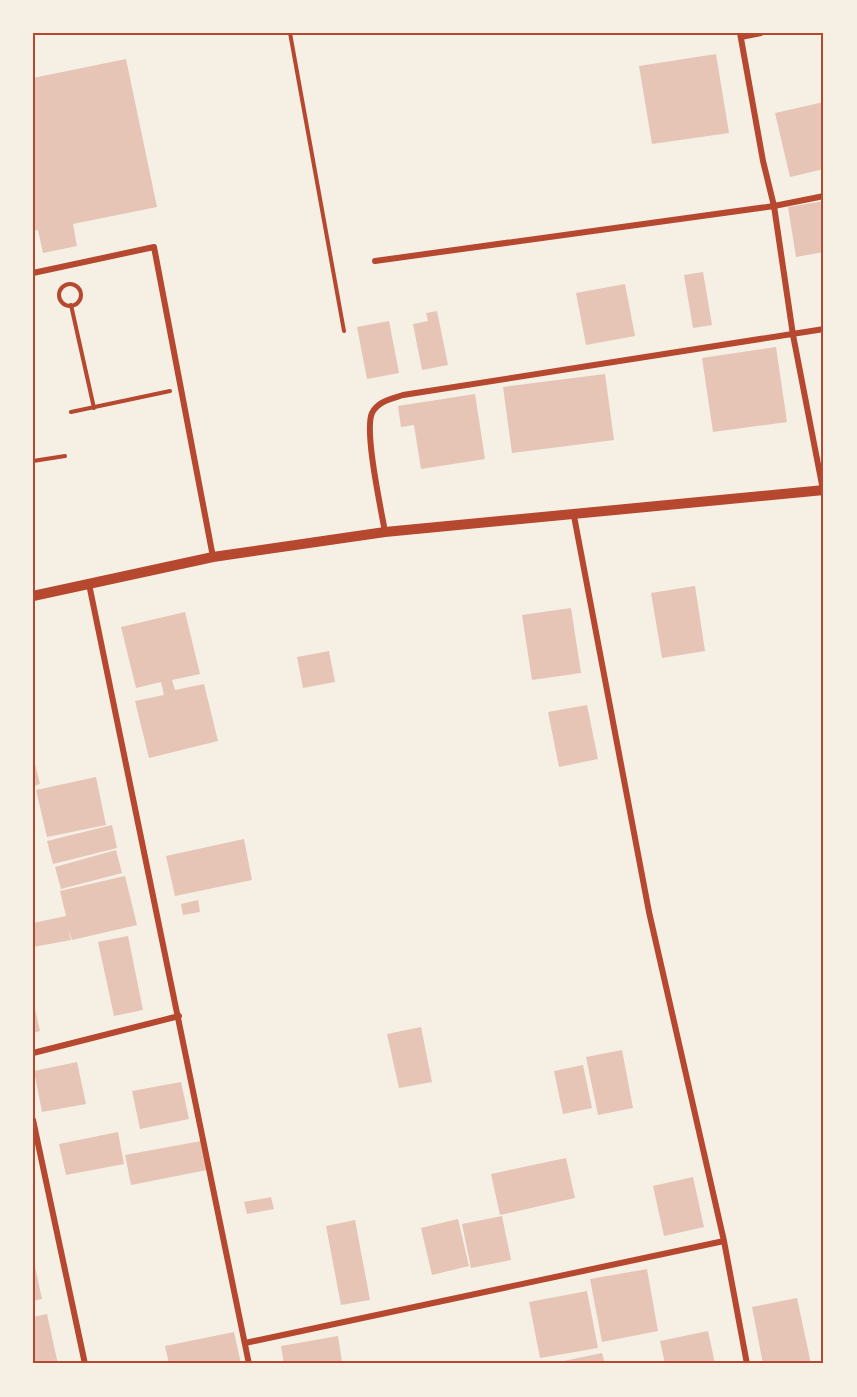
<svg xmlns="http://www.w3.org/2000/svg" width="857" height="1397" font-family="'Libre Baskerville',serif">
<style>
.building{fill:#e6c5b7}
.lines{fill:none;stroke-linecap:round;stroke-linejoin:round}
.path{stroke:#b5482f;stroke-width:4}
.minor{stroke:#b5482f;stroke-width:6}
.tertiary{stroke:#b5482f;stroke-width:10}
.neatline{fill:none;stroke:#b5482f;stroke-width:2}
</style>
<rect width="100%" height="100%" fill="#f6efe4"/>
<path class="building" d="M 716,54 L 729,133 L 652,144 L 639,66 Z
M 126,59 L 157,207 L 73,224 L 77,246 L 43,253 L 38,230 L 33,231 L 33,78 Z
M 824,102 L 824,169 L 790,177 L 775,113 Z
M 824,201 L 824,252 L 796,257 L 788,207 Z
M 703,272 L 712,325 L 693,328 L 684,275 Z
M 625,284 L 635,336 L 586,345 L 576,293 Z
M 437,311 L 448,365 L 422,370 L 413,324 L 428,321 L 426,313 Z
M 389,321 L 399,373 L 367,379 L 357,327 Z
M 776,347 L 787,422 L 713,432 L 702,358 Z
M 605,374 L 614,440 L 512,453 L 503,387 Z
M 475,394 L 485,459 L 421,469 L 414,425 L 401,427 L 398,406 Z
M 695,586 L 705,651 L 662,658 L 651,593 Z
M 571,608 L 581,673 L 532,680 L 522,615 Z
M 185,612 L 200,674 L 172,680 L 175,690 L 204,684 L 218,741 L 149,758 L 135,701 L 164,695 L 161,682 L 136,688 L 121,627 Z
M 329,651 L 335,682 L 303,688 L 297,657 Z
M 587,705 L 598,759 L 559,767 L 548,712 Z
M 33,756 L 40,784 L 33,786 Z
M 96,777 L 106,825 L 47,837 L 36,790 Z
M 112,825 L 117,848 L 53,864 L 47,841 Z
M 244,839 L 252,880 L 175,896 L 166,856 Z
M 116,850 L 122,873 L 61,889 L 55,867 Z
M 125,876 L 137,925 L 72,940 L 68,928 L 71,940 L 33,947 L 33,923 L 66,916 L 60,891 Z
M 198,900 L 200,912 L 183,915 L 181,904 Z
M 128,936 L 143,1010 L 114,1016 L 98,942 Z
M 33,1000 L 40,1031 L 33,1033 Z
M 421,1027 L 432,1082 L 399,1088 L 387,1034 Z
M 622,1050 L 633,1108 L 598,1115 L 586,1057 Z
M 77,1062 L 86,1104 L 42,1112 L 34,1071 Z
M 583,1065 L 592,1108 L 563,1114 L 554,1071 Z
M 181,1082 L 189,1119 L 140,1129 L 132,1091 Z
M 118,1132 L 124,1164 L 66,1175 L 59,1144 Z
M 201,1141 L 207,1170 L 131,1185 L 125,1155 Z
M 566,1158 L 575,1198 L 500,1215 L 491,1174 Z
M 693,1177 L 704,1227 L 664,1236 L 653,1186 Z
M 271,1197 L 274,1209 L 247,1214 L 244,1202 Z
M 502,1216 L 511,1260 L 471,1268 L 462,1224 Z
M 458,1219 L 469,1266 L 432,1275 L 421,1228 Z
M 355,1220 L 370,1300 L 341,1305 L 326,1226 Z
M 34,1262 L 42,1299 L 33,1301 L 33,1263 Z
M 647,1269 L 658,1331 L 602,1342 L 590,1279 Z
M 587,1291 L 598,1348 L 540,1358 L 529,1302 Z
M 797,1298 L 811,1364 L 763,1364 L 752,1307 Z
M 47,1314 L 58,1364 L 33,1364 L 33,1317 Z
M 708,1331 L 715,1364 L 665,1364 L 660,1341 Z
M 234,1332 L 241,1364 L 169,1364 L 165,1346 Z
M 338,1336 L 342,1362 L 329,1364 L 284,1364 L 281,1346 Z
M 602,1353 L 605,1364 L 554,1364 L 554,1363 Z"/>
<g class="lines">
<path class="path" d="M 290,33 L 344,331
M59 295a11 11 0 1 1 22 0a11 11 0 1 1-22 0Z
M 71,305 L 94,408
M 71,412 L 170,391
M 33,461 L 65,456"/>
<path class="minor" d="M 740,33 L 763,161 L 774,206 L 793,335 L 823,490
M 741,37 L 761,33
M 375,261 L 774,206 L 824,196
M 33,273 L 154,247 L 213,557
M 574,516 L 649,912 L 724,1241
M 385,532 C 381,509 364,431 372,413 C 378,401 391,399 403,395 L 824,329
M 89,584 L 249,1364
M 33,1053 L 179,1016
M 33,1120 L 85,1364
M 245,1343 L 724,1241 L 747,1364"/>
<path class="tertiary" d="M 33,596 L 213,557 L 385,532 L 824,490"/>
</g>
<rect width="857" height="1397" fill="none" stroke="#f6efe4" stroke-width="69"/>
<rect x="34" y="34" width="788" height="1328" class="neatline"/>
</svg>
